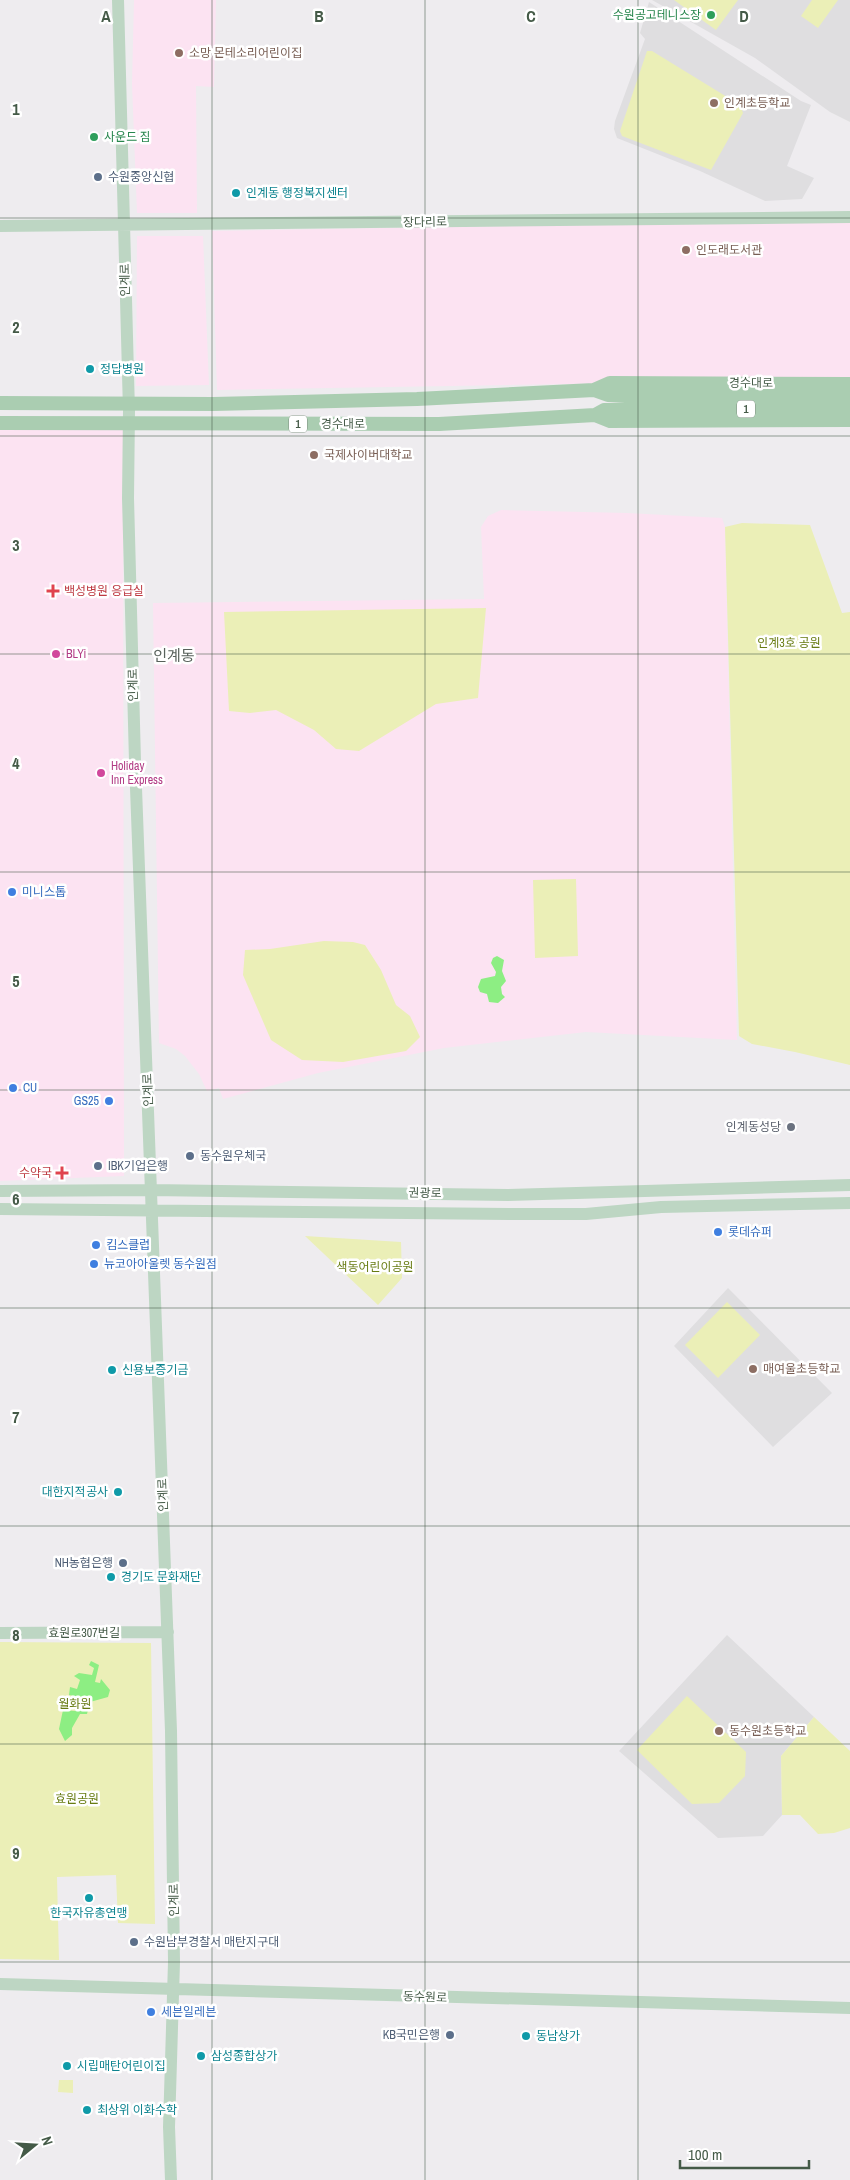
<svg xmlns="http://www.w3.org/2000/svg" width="850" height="2180" font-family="'Archivo Narrow','Noto Sans KR',sans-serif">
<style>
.commercial{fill:#fce3f2}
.education{fill:#dfdee0}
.green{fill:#ebefb7}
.water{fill:#8dee83}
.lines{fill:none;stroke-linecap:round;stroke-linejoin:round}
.secondary{stroke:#bdd6c3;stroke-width:12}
.primary{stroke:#aacdb1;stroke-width:14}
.grid{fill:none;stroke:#445a47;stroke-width:1;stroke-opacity:0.55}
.leisure-dot{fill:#2e9e5b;stroke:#fff;stroke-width:2}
.education-dot{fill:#8d6e63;stroke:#fff;stroke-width:2}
.service-dot{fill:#5c6f8a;stroke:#fff;stroke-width:2}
.culture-dot{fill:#0f9aa8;stroke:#fff;stroke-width:2}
.health-dot{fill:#e0444e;stroke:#fff;stroke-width:2}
.hotel-dot{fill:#d1479c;stroke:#fff;stroke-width:2}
.shop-dot{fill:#3f7fe0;stroke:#fff;stroke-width:2}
.worship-dot{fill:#6b7280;stroke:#fff;stroke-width:2}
.labels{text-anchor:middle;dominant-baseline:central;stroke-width:5;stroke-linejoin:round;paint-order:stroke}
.shield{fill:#fff;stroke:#7c8c7e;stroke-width:1}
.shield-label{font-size:11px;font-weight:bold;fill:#445a47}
.leisure-label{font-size:12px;fill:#27864d;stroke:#fff;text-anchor:end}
.education-label{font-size:12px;fill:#785e54;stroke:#fff;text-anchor:start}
.service-label{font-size:12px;fill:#4e5e75;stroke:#fff;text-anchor:start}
.culture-label{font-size:12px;fill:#0d838f;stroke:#fff;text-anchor:start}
.street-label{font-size:12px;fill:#445a47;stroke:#fff}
.health-label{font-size:12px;fill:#be3a42;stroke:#fff;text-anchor:start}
.park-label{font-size:12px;fill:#687c13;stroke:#fff}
.hotel-label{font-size:12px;fill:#b23c85;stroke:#fff;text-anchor:start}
.shop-label{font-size:12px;fill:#366cbe;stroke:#fff;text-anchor:start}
.worship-label{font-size:12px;fill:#5b616d;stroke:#fff;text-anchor:end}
.quarter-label{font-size:15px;fill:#58615b;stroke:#fff}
.grid-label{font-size:16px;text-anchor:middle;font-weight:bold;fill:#445a47;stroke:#fff;stroke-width:5;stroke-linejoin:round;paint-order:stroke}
</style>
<rect width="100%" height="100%" fill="#eeecef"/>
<path class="commercial" d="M 134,0 L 216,0 L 214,87 L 196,86 L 197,213 L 137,213 L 132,84 Z
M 850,220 L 850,379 L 217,390 L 212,231 Z
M 137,236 L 203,236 L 209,385 L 136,386 Z
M 0,429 L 123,429 L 124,1176 L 0,1181 Z
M 501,510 L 627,513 L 722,518 L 725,527 L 737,1040 L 586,1032 L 444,1048 L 318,1073 L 223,1099 L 219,1088 L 207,1091 L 199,1074 L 185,1056 L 176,1049 L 159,1043 L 153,603 L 484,599 L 481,527 L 488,516 Z"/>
<path class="education" d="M 652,0 L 850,0 L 850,122 L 830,112 L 755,58 Z
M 649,2 L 801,101 L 811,105 L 787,166 L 814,178 L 802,199 L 765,201 L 700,171 L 617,138 L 614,129 L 615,121 L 645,39 L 640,33 Z
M 728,1288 L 832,1393 L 773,1447 L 674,1346 Z
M 727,1635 L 814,1717 L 781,1756 L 782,1815 L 763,1836 L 718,1838 L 619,1751 Z"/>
<path class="green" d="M 674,0 L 738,0 L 716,30 Z
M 812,0 L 838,0 L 818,28 L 801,16 Z
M 647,51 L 652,51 L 740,105 L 743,113 L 711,170 L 622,136 L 620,131 Z
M 742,523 L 810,525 L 842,613 L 850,612 L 850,1065 L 795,1052 L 752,1044 L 739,1036 L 725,527 Z
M 486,608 L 478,698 L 436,704 L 359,751 L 336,749 L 314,730 L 276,710 L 250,713 L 229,711 L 224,612 Z
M 576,879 L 578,956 L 535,958 L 533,880 Z
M 324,941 L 353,942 L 365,945 L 381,970 L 396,1005 L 410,1016 L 420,1037 L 406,1051 L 343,1062 L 302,1060 L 271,1040 L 243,975 L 245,950 L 270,949 Z
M 305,1236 L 401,1242 L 402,1278 L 378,1305 Z
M 727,1302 L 760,1335 L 718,1378 L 685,1345 Z
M 0,1642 L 151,1643 L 155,1924 L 118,1923 L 116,1875 L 57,1877 L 59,1960 L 0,1959 Z
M 687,1696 L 746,1752 L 745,1776 L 719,1803 L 692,1804 L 637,1750 Z
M 814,1717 L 850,1751 L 850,1828 L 834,1833 L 818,1834 L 800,1815 L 782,1815 L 781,1756 Z
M 59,2080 L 73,2080 L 73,2093 L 58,2092 Z"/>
<path class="water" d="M 497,956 L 504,960 L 502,971 L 506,981 L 501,987 L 502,994 L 505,997 L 498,1003 L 489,1002 L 487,994 L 480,992 L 478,987 L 481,979 L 495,976 L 496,972 L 491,963 L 493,958 Z
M 91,1661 L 99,1665 L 95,1682 L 100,1683 L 101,1679 L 110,1690 L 108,1697 L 90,1702 L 87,1714 L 80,1714 L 72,1728 L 72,1735 L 65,1741 L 59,1729 L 63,1710 L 75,1711 L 79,1697 L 69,1695 L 70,1687 L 77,1689 L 80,1680 L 74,1676 L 79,1673 L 92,1675 L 94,1668 L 89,1665 Z"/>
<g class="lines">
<path class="secondary" d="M 118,0 L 129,411 L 128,498 L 135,761 L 171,1731 L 174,1962 L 169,2127 L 171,2180
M 0,226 L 850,217
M 0,1191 L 151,1190 L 508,1195 L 850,1185
M 0,1209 L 509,1214 L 586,1214 L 661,1207 L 850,1203
M 0,1633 L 168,1632
M 0,1984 L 850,2008"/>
<path class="primary" d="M 594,390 L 608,395 L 643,397 L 850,397
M 0,403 L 213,404 L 417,399 L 594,390 L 610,383 L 850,384
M 595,415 L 604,410 L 850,409
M 0,423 L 439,424 L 595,415 L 610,421 L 850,420"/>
</g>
<path class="grid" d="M 212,0 L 212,2180M 425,0 L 425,2180M 638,0 L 638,2180M 0,218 L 850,218M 0,436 L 850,436M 0,654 L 850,654M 0,872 L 850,872M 0,1090 L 850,1090M 0,1308 L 850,1308M 0,1526 L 850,1526M 0,1744 L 850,1744M 0,1962 L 850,1962"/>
<g class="leisure-dot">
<circle cx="711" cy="15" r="5"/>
<circle cx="94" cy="137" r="5"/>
</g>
<g class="education-dot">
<circle cx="179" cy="53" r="5"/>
<circle cx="714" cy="103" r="5"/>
<circle cx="686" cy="250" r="5"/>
<circle cx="314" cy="455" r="5"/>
<circle cx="753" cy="1369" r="5"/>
<circle cx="719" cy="1731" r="5"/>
</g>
<g class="service-dot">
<circle cx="98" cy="177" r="5"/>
<circle cx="190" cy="1156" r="5"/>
<circle cx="98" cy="1166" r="5"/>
<circle cx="123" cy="1563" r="5"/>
<circle cx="134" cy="1942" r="5"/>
<circle cx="450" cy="2035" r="5"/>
</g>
<g class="culture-dot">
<circle cx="236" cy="193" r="5"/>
<circle cx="90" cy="369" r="5"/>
<circle cx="112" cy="1370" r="5"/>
<circle cx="118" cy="1492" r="5"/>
<circle cx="111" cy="1577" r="5"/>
<circle cx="89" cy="1898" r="5"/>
<circle cx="526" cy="2036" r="5"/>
<circle cx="201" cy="2056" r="5"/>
<circle cx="67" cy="2066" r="5"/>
<circle cx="87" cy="2110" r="5"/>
</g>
<g class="health-dot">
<path d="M50.5 583.5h5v5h5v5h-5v5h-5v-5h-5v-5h5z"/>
<path d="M59.5 1165.5h5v5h5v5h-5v5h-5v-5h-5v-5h5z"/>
</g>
<g class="hotel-dot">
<circle cx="56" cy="654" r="5"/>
<circle cx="101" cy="773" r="5"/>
</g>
<g class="shop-dot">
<circle cx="12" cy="892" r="5"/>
<circle cx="13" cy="1088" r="5"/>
<circle cx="109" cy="1101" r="5"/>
<circle cx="718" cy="1232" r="5"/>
<circle cx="96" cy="1245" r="5"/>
<circle cx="94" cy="1264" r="5"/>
<circle cx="151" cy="2012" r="5"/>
</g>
<circle class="worship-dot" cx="791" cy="1127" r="5"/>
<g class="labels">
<g class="shield">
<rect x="737" y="400.5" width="18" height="17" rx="4"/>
<rect x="289" y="415.5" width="18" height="17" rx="4"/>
</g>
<g class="shield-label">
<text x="746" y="409">1</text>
<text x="298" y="424">1</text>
</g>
<g class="leisure-label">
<text x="701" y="15">수원공고테니스장</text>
<text x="104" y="137" text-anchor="start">사운드 짐</text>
</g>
<g class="education-label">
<text x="189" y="53">소망 몬테소리어린이집</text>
<text x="724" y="103">인계초등학교</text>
<text x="696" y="250">인도래도서관</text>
<text x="324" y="455">국제사이버대학교</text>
<text x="763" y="1369">매여울초등학교</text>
<text x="729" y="1731">동수원초등학교</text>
</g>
<g class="service-label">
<text x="108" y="177">수원중앙신협</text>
<text x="200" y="1156">동수원우체국</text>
<text x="108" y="1166">IBK기업은행</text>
<text x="113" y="1563" text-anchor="end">NH농협은행</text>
<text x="144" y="1942">수원남부경찰서 매탄지구대</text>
<text x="440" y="2035" text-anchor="end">KB국민은행</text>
</g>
<g class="culture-label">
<text x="246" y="193">인계동 행정복지센터</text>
<text x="100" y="369">정답병원</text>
<text x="122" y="1370">신용보증기금</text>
<text x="108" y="1492" text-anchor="end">대한지적공사</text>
<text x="121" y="1577">경기도 문화재단</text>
<text x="89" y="1913" text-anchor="middle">한국자유총연맹</text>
<text x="536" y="2036">동남상가</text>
<text x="211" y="2056">삼성종합상가</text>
<text x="77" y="2066">시립매탄어린이집</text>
<text x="97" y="2110">최상위 이화수학</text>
</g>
<g class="street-label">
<text transform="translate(425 222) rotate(-1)">장다리로</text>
<text transform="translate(125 280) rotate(-91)">인계로</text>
<text x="751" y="383">경수대로</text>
<text x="343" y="424">경수대로</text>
<text transform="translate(133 685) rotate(-91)">인계로</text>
<text transform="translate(148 1090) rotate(-92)">인계로</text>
<text transform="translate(425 1193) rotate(1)">권광로</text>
<text transform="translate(163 1495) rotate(-92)">인계로</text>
<text x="84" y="1633">효원로307번길</text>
<text transform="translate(174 1900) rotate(-91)">인계로</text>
<text transform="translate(425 1997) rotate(2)">동수원로</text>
</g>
<g class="health-label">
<text x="64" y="591">백성병원 응급실</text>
<text x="52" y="1173" text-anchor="end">수약국</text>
</g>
<g class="park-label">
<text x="789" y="643">인계3호 공원</text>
<text x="375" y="1267">색동어린이공원</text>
<text x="75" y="1704">월화원</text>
<text x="77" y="1799">효원공원</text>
</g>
<g class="hotel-label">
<text x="66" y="654">BLYi</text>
<text x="111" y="766">Holiday<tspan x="111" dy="14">Inn Express</tspan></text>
</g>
<g class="shop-label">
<text x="22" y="892">미니스톱</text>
<text x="23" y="1088">CU</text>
<text x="99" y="1101" text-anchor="end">GS25</text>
<text x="728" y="1232">롯데슈퍼</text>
<text x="106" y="1245">킴스클럽</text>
<text x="104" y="1264">뉴코아아울렛 동수원점</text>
<text x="161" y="2012">세븐일레븐</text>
</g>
<g class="worship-label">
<text x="781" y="1127">인계동성당</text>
</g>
<g class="quarter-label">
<text x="174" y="655">인계동</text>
</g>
</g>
<g class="grid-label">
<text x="106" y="22">A</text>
<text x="319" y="22">B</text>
<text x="531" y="22">C</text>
<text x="744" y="22">D</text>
<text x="16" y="115">1</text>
<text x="16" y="333">2</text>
<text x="16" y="551">3</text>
<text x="16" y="769">4</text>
<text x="16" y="987">5</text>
<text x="16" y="1205">6</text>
<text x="16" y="1423">7</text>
<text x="16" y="1641">8</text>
<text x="16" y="1859">9</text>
</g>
<g transform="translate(35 2145) rotate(72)" stroke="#ffffff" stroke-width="4" paint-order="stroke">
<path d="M0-4L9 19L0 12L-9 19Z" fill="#445a47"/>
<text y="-8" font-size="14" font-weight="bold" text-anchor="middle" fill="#445a47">N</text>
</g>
<path d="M680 2160v8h129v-8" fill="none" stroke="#445a47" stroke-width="2.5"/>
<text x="688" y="2160" font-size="15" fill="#445a47" stroke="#ffffff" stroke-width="4" paint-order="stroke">100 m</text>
</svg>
